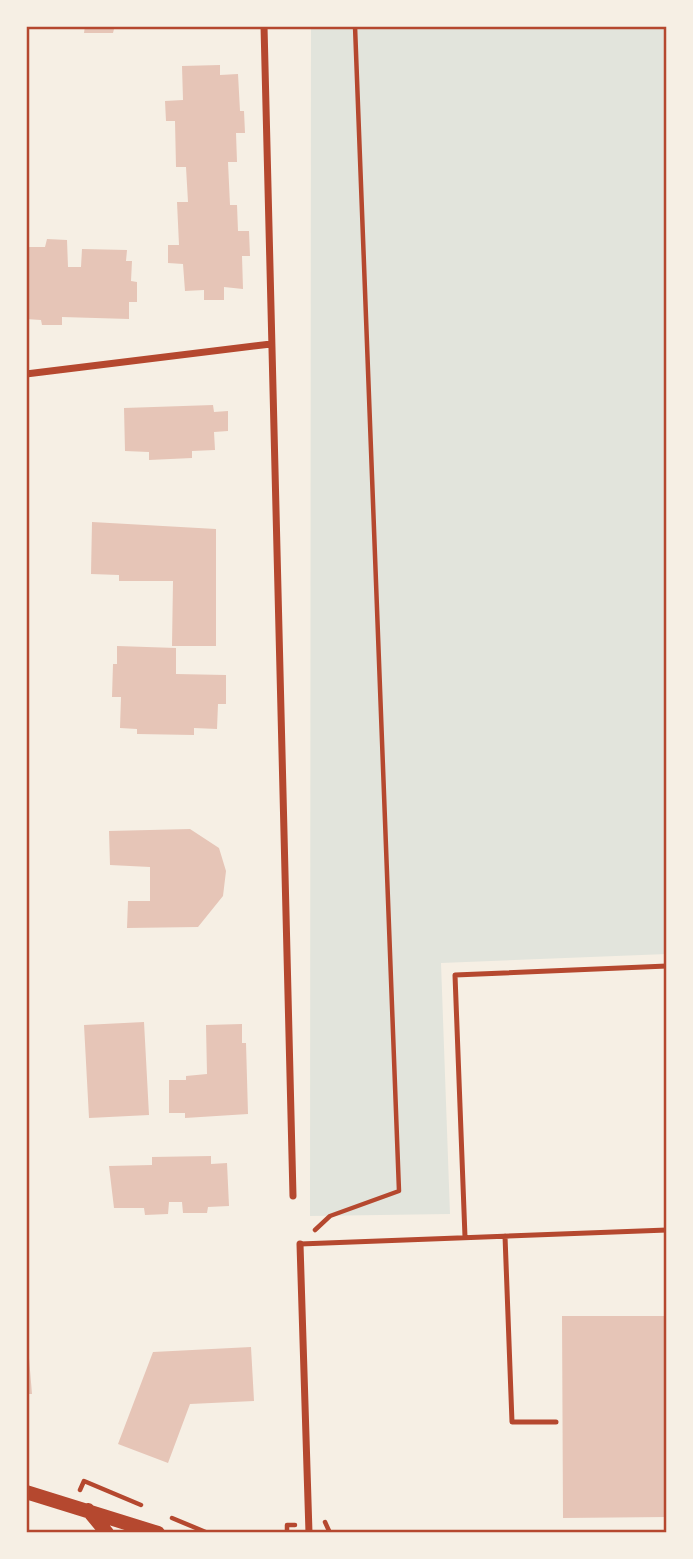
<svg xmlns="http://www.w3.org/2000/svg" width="693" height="1559" font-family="'Work Sans',sans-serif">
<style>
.green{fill:#e2e4dc}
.building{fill:#e6c5b7}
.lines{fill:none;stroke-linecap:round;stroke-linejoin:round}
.path{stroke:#b5482f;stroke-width:4.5}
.service{stroke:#b5482f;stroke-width:5}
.minor{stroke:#b5482f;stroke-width:7}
.secondary{stroke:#b5482f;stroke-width:14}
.neatline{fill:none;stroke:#b5482f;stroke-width:2.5}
</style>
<rect width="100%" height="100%" fill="#f6efe4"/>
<path class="green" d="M 311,26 L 667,26 L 667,954 L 441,963 L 450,1214 L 310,1216 Z"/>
<path class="building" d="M 85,26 L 124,26 L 124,28 L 114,29 L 113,33 L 84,33 Z
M 220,65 L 220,75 L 238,74 L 240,111 L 244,111 L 245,133 L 236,133 L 237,162 L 228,162 L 230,205 L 237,205 L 238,231 L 249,231 L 250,256 L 242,256 L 243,289 L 224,287 L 224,300 L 204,300 L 204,290 L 185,291 L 183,264 L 168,263 L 168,245 L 179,245 L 177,202 L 188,202 L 186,167 L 176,167 L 175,121 L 166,121 L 165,101 L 183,100 L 182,66 Z
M 47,239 L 67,240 L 68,267 L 81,267 L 82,249 L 127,250 L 126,261 L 132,261 L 131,281 L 137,282 L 137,302 L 129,302 L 129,319 L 62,317 L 62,325 L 42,325 L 41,320 L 26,319 L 28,247 L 45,247 Z
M 213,405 L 214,412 L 228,411 L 228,431 L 214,432 L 215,450 L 192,451 L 192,458 L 149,460 L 149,452 L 125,451 L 124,408 Z
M 92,522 L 216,529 L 216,646 L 172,646 L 173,581 L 119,581 L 119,575 L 91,574 Z
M 117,646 L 176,648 L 176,674 L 226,675 L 226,704 L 218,704 L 217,729 L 194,728 L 194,735 L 137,734 L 137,729 L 120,728 L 121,697 L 112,697 L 113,664 L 117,664 Z
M 190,829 L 219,848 L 226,871 L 223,896 L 198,927 L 127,928 L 128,901 L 150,901 L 150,867 L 110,865 L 109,831 Z
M 144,1022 L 149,1115 L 89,1118 L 84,1025 Z
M 242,1024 L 242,1043 L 246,1043 L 248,1114 L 185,1118 L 185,1113 L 169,1113 L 169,1080 L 186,1080 L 186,1076 L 207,1074 L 206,1025 Z
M 211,1156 L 211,1164 L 227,1163 L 229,1206 L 208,1207 L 207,1213 L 183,1213 L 182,1202 L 169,1202 L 168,1214 L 145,1215 L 144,1208 L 114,1208 L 109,1166 L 152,1165 L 152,1157 Z
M 562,1316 L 667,1316 L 667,1517 L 563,1518 Z
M 26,1322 L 32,1394 L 26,1394 Z
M 251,1347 L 254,1401 L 190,1404 L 168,1463 L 118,1444 L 153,1352 Z"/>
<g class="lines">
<path class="path" d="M 315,1230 L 330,1216 L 399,1191 L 355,26
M 80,1490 L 84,1481 L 141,1505
M 172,1518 L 208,1533
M 325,1522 L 330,1533
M 287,1533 L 287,1525 L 295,1525"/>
<path class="service" d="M 505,1236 L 512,1422 L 556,1422
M 465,1237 L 455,975 L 667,966
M 300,1244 L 667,1230"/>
<path class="minor" d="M 264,26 L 293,1196
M 26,374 L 271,344
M 300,1244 L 309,1533"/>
<path class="secondary" d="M 26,1492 L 158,1533
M 88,1510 L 107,1533"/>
</g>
<rect width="693" height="1559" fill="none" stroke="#f6efe4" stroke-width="56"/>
<rect x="28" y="28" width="637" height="1503" class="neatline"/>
</svg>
